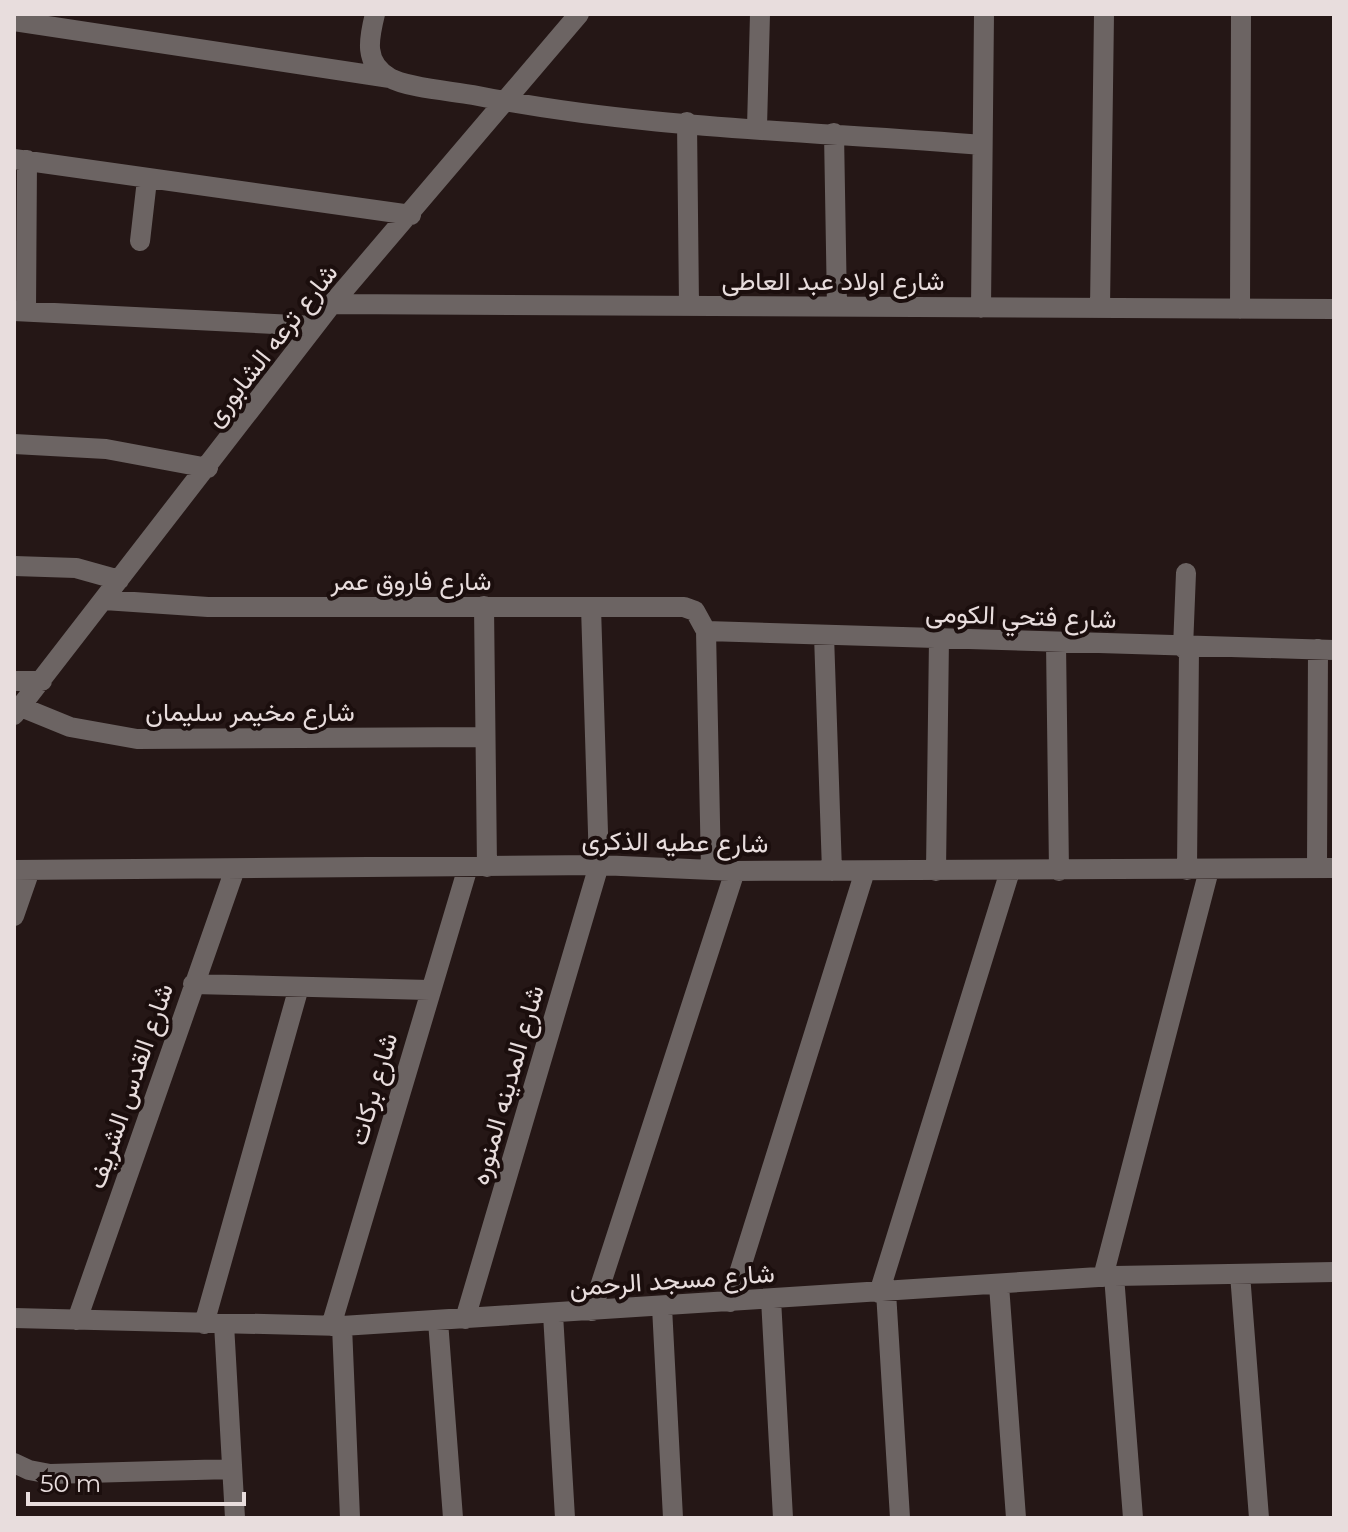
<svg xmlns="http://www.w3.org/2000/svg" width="1348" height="1532" font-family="Montserrat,Vazirmatn,sans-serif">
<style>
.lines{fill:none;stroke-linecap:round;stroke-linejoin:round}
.minor{stroke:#6c6463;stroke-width:20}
.labels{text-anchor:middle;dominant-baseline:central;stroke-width:8;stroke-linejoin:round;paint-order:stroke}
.street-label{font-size:26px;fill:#e8dddd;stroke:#1b0e0d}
</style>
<rect width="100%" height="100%" fill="#251716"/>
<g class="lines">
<path class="minor" d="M 375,14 C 369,38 363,63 390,78 C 408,88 451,91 473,95 C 640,129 813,131 982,145
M 14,21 L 390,78
M 687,122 L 689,306
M 757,127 L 760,14
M 834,133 L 837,307
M 14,159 L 411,215
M 140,241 L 147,180
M 332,304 L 1334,309
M 981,308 L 984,14
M 1100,308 L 1104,14
M 1240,309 L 1241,14
M 14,311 L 315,326
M 26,312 L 27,160
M 14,444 L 106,449 L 208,468
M 14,566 L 76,568 L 119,580
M 104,600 L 208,607 L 684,607 L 695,611 L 706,631 L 711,869
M 484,606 L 487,867
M 706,631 L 1334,650
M 824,635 L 832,871
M 1056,643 L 1059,871
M 1183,648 L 1186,573
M 14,681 L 42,681
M 21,707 L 70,727 L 137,739 L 485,737
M 14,715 L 332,304 L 579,14
M 1317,868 L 1318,649
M 14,870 L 599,865 L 735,871 L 1334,868
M 1187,870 L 1189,648
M 936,871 L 939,638
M 14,916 L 30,870
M 193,984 L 429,990
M 1240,1274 L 1259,1518
M 1114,1276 L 1133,1518
M 1103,1277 L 1209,870
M 999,1285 L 1016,1518
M 886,1292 L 900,1518
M 879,1293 L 1010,871
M 771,1299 L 783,1518
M 730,1302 L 865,871
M 662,1307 L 673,1518
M 592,1311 L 735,871
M 553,1314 L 565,1518
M 14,1318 L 342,1326 L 1114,1276 L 1334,1272
M 465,1319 L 599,865 L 591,607
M 77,1320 L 235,869
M 438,1321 L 453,1518
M 204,1324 L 299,987
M 224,1324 L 235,1518
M 331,1326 L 468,867
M 342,1326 L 350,1518
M 14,1463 L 29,1470 L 50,1474 L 232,1469"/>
</g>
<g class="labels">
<g class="street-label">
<text x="833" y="281">شارع اولاد عبد العاطى</text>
<text transform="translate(271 345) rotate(-52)">شارع ترعه الشابورى</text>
<text x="411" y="581">شارع فاروق عمر</text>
<text transform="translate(1021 616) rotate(2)">شارع فتحي الكومى</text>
<text x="250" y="712">شارع مخيمر سليمان</text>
<text transform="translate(675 842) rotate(1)">شارع عطيه الذكرى</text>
<text transform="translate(507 1085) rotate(-74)">شارع المدينه المنوره</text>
<text transform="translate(130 1086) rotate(-71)">شارع القدس الشريف</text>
<text transform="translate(373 1089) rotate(-74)">شارع بركات</text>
<text transform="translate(672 1280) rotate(-4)">شارع مسجد الرحمن</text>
</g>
</g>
<rect width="1348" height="1532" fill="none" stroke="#e8dddd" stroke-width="32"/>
<path d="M28 1492v12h216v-12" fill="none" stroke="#e8dddd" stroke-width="4"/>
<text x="40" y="1492" font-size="24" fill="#e8dddd" stroke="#1b0e0d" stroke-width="6" paint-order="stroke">50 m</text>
</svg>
